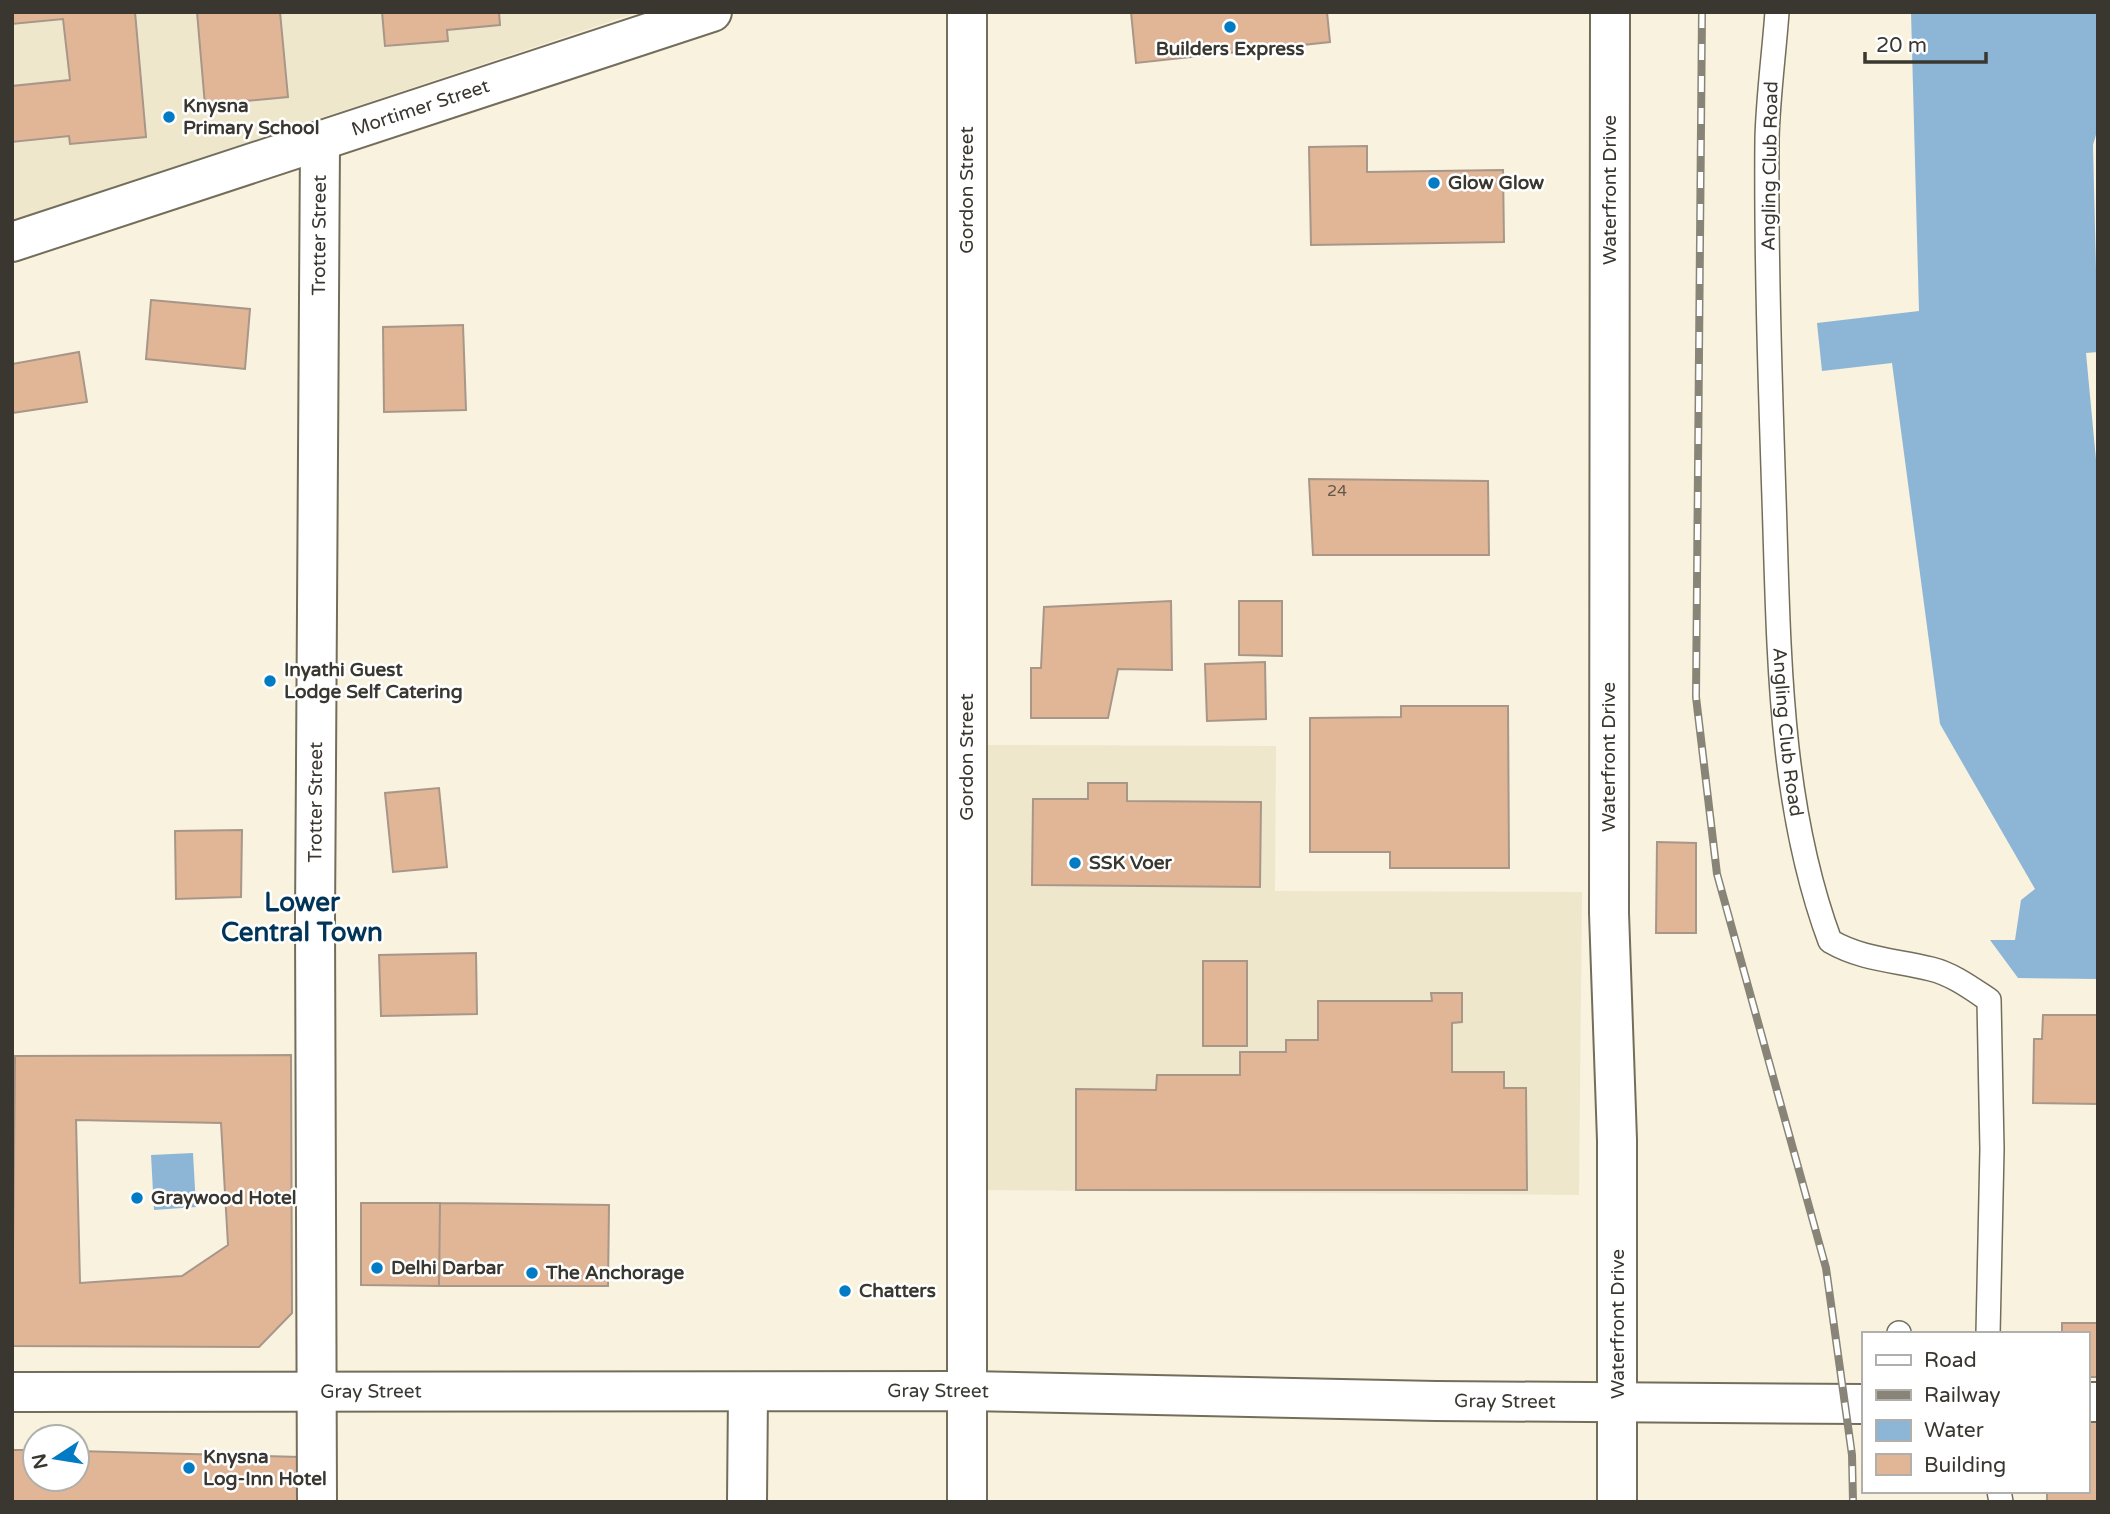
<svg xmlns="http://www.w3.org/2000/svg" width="2110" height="1514" font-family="'Varela Round',sans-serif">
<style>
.built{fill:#efe7cc}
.water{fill:#8db6d6}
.building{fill:#e0b697;stroke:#a89689;stroke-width:2;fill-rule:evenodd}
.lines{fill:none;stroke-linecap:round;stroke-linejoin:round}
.lane-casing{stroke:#736e5c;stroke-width:26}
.street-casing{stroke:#736e5c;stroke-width:42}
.secondary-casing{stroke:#736e5c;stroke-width:42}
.lane{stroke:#fff;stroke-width:23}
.street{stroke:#fff;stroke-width:38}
.secondary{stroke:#fff;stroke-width:38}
.rail-casing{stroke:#888578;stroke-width:8}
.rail{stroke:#fff;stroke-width:5;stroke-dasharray:16;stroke-linecap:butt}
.poi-dot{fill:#027bc5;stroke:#fff;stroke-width:2.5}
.labels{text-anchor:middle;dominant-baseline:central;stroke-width:5;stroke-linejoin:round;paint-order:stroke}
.number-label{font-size:16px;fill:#635749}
.poi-label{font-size:19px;font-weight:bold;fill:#39372f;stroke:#fff;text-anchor:start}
.street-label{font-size:19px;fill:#39372f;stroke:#fff}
.district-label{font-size:26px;font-weight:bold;fill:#013457;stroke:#fff}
</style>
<rect width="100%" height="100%" fill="#f8f2de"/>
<path class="built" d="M 12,12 L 639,12 L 12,221 Z
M 985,745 L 1276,746 L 1275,891 L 1582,892 L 1579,1195 L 985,1190 Z"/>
<path class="water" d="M 1911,12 L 2098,12 L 2098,128 L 2093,145 L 2098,352 L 2086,353 L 2098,481 L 2098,979 L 2018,978 L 1990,940 L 2015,940 L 2021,900 L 2035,889 L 1940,724 L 1892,363 L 1822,371 L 1817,323 L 1919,311 Z
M 193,1153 L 196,1207 L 154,1210 L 151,1155 Z"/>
<path class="building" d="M 12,12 L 135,12 L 146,137 L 70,144 L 69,136 L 12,142 L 12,86 L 70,80 L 63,19 L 12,24 Z
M 197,12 L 280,12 L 288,97 L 205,105 Z
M 382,12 L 499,12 L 500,25 L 447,30 L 448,41 L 385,46 Z
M 1131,12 L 1327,12 L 1330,42 L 1136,63 Z
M 1367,146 L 1367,172 L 1503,170 L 1504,242 L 1311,245 L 1309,147 Z
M 151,300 L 250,309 L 245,369 L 146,359 Z
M 463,325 L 466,410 L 384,412 L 383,327 Z
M 79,352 L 87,402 L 12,413 L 12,364 Z
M 1309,479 L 1488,481 L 1489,555 L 1313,555 Z
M 1171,601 L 1172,670 L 1118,669 L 1108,718 L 1031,718 L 1031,668 L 1041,668 L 1044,607 Z
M 1239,601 L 1282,601 L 1282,656 L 1239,655 Z
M 1265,662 L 1266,719 L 1207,721 L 1205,664 Z
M 1401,706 L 1508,706 L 1509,868 L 1390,868 L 1390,852 L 1310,852 L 1310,718 L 1401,717 Z
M 1088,783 L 1127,783 L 1127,801 L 1261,802 L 1260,887 L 1032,885 L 1033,799 L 1088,799 Z
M 439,788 L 447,867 L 393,872 L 385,793 Z
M 242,830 L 241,897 L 176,899 L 175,831 Z
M 1657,842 L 1696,843 L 1696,933 L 1656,933 Z
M 476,953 L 477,1014 L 381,1016 L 379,955 Z
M 1203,961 L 1247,961 L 1247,1046 L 1203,1046 Z
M 1431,993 L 1462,993 L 1462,1022 L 1452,1023 L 1452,1072 L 1504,1072 L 1504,1088 L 1526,1088 L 1527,1190 L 1076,1190 L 1076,1089 L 1156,1090 L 1157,1075 L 1240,1075 L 1240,1052 L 1286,1052 L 1286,1040 L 1318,1040 L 1318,1001 L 1432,1001 Z
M 2043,1015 L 2098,1015 L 2098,1104 L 2033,1103 L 2034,1039 L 2042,1039 Z
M 291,1055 L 292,1313 L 259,1347 L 12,1346 L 15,1056 ZM 76,1120 L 221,1123 L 228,1245 L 182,1276 L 80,1283 Z
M 361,1203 L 440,1203 L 439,1286 L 361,1285 Z
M 440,1203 L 609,1205 L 608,1286 L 439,1286 Z
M 2062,1323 L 2098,1323 L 2098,1377 L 2087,1377 L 2087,1334 L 2062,1334 Z
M 2087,1420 L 2098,1420 L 2098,1502 L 2047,1502 L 2047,1491 L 2087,1491 Z
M 12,1450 L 35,1450 L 35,1479 L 77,1479 L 77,1451 L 300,1457 L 300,1502 L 12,1502 Z"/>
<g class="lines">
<g class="lane-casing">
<g id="lane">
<path id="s1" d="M 1777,12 C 1774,54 1768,97 1767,139 C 1766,258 1770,378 1774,498 C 1779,645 1778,801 1830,941 C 1863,960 1895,960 1931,969 C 1952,974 1971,988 1989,1000 L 1992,1149 L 1988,1334"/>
<path d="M 1899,1333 L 1899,1334"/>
<path d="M 1999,1491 L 2001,1502"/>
</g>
</g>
<g class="street-casing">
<g id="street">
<path id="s2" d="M 12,242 L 712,12"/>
<path id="s3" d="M 12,1392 L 967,1391 L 1436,1401 L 1863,1404"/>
<path d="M 2087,1402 L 2098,1402"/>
<path id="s4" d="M 317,1502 L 315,921 L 320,143"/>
<path d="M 747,1502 L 748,1393"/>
<path d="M 967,1502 L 967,12"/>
</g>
</g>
<g class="secondary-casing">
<path id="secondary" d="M 1610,12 L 1609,913 L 1617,1140 L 1617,1502"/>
</g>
<use href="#lane" class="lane"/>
<use href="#street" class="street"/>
<use href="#secondary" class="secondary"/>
<g class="rail-casing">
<path id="rail" d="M 1702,12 L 1696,697 L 1717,874 L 1826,1268 L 1852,1455 L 1853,1502"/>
</g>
<use href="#rail" class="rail"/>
</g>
<g class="poi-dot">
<circle cx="1230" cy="27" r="7"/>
<circle cx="169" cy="117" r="7"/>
<circle cx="1434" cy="183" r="7"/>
<circle cx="270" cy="681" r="7"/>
<circle cx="1075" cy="863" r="7"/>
<circle cx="137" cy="1198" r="7"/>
<circle cx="377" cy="1268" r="7"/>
<circle cx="532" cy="1273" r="7"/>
<circle cx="845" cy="1291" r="7"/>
<circle cx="189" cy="1468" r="7"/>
</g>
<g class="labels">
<g class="number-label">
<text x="1337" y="491">24</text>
</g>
<g class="poi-label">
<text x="1230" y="49" text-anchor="middle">Builders Express</text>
<text x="183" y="106">Knysna<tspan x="183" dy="22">Primary School</tspan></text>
<text x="1448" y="183">Glow Glow</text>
<text x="284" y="670">Inyathi Guest<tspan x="284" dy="22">Lodge Self Catering</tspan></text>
<text x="1089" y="863">SSK Voer</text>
<text x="151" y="1198">Graywood Hotel</text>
<text x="391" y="1268">Delhi Darbar</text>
<text x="546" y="1273">The Anchorage</text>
<text x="859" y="1291">Chatters</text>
<text x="203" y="1457">Knysna<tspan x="203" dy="22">Log-Inn Hotel</tspan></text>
</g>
<g class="street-label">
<text stroke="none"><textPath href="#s2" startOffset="430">Mortimer Street</textPath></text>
<text transform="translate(1770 166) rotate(-89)">Angling Club Road</text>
<text transform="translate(967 190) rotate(-90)">Gordon Street</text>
<text transform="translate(1610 190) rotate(-90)">Waterfront Drive</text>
<text stroke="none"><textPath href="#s4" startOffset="1267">Trotter Street</textPath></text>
<text stroke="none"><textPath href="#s1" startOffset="721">Angling Club Road</textPath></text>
<text transform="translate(967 757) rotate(-90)">Gordon Street</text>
<text transform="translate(1609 757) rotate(-90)">Waterfront Drive</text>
<text stroke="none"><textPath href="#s4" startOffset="700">Trotter Street</textPath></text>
<text transform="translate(1618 1324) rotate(-90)">Waterfront Drive</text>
<text stroke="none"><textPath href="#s3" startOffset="926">Gray Street</textPath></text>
<text stroke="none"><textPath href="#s3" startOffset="359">Gray Street</textPath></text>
<text stroke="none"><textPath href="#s3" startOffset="1493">Gray Street</textPath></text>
</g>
<g class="district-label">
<text x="302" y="902">Lower<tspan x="302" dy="30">Central Town</tspan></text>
</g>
</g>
<rect width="2110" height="1514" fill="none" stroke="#39372f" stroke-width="28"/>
<rect x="1862" y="1332" width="228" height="161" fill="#ffffff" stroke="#b0afac" stroke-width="2"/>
<rect x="1876" y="1355" width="35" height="10" fill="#ffffff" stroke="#b0afac" stroke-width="2"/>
<text x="1924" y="1367" font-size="21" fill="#39372f">Road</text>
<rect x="1876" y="1390" width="35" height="10" fill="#888578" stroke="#b0afac" stroke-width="2"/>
<text x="1924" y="1402" font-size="21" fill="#39372f">Railway</text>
<rect x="1876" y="1420" width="35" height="21" fill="#8db6d6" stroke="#b0afac" stroke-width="2"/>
<text x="1924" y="1437" font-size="21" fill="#39372f">Water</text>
<rect x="1876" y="1454" width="35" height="21" fill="#e0b697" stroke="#b0afac" stroke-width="2"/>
<text x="1924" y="1472" font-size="21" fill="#39372f">Building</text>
<g transform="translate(56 1458) rotate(258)"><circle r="33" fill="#ffffff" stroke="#b0afac" stroke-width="2"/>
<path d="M0-5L12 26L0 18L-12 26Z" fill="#027bc5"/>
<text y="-10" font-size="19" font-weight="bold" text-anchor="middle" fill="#39372f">N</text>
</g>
<path d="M1865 52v10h121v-10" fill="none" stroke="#39372f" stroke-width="3.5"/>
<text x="1876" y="52" font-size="21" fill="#39372f" stroke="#ffffff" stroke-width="5" paint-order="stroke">20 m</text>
</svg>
